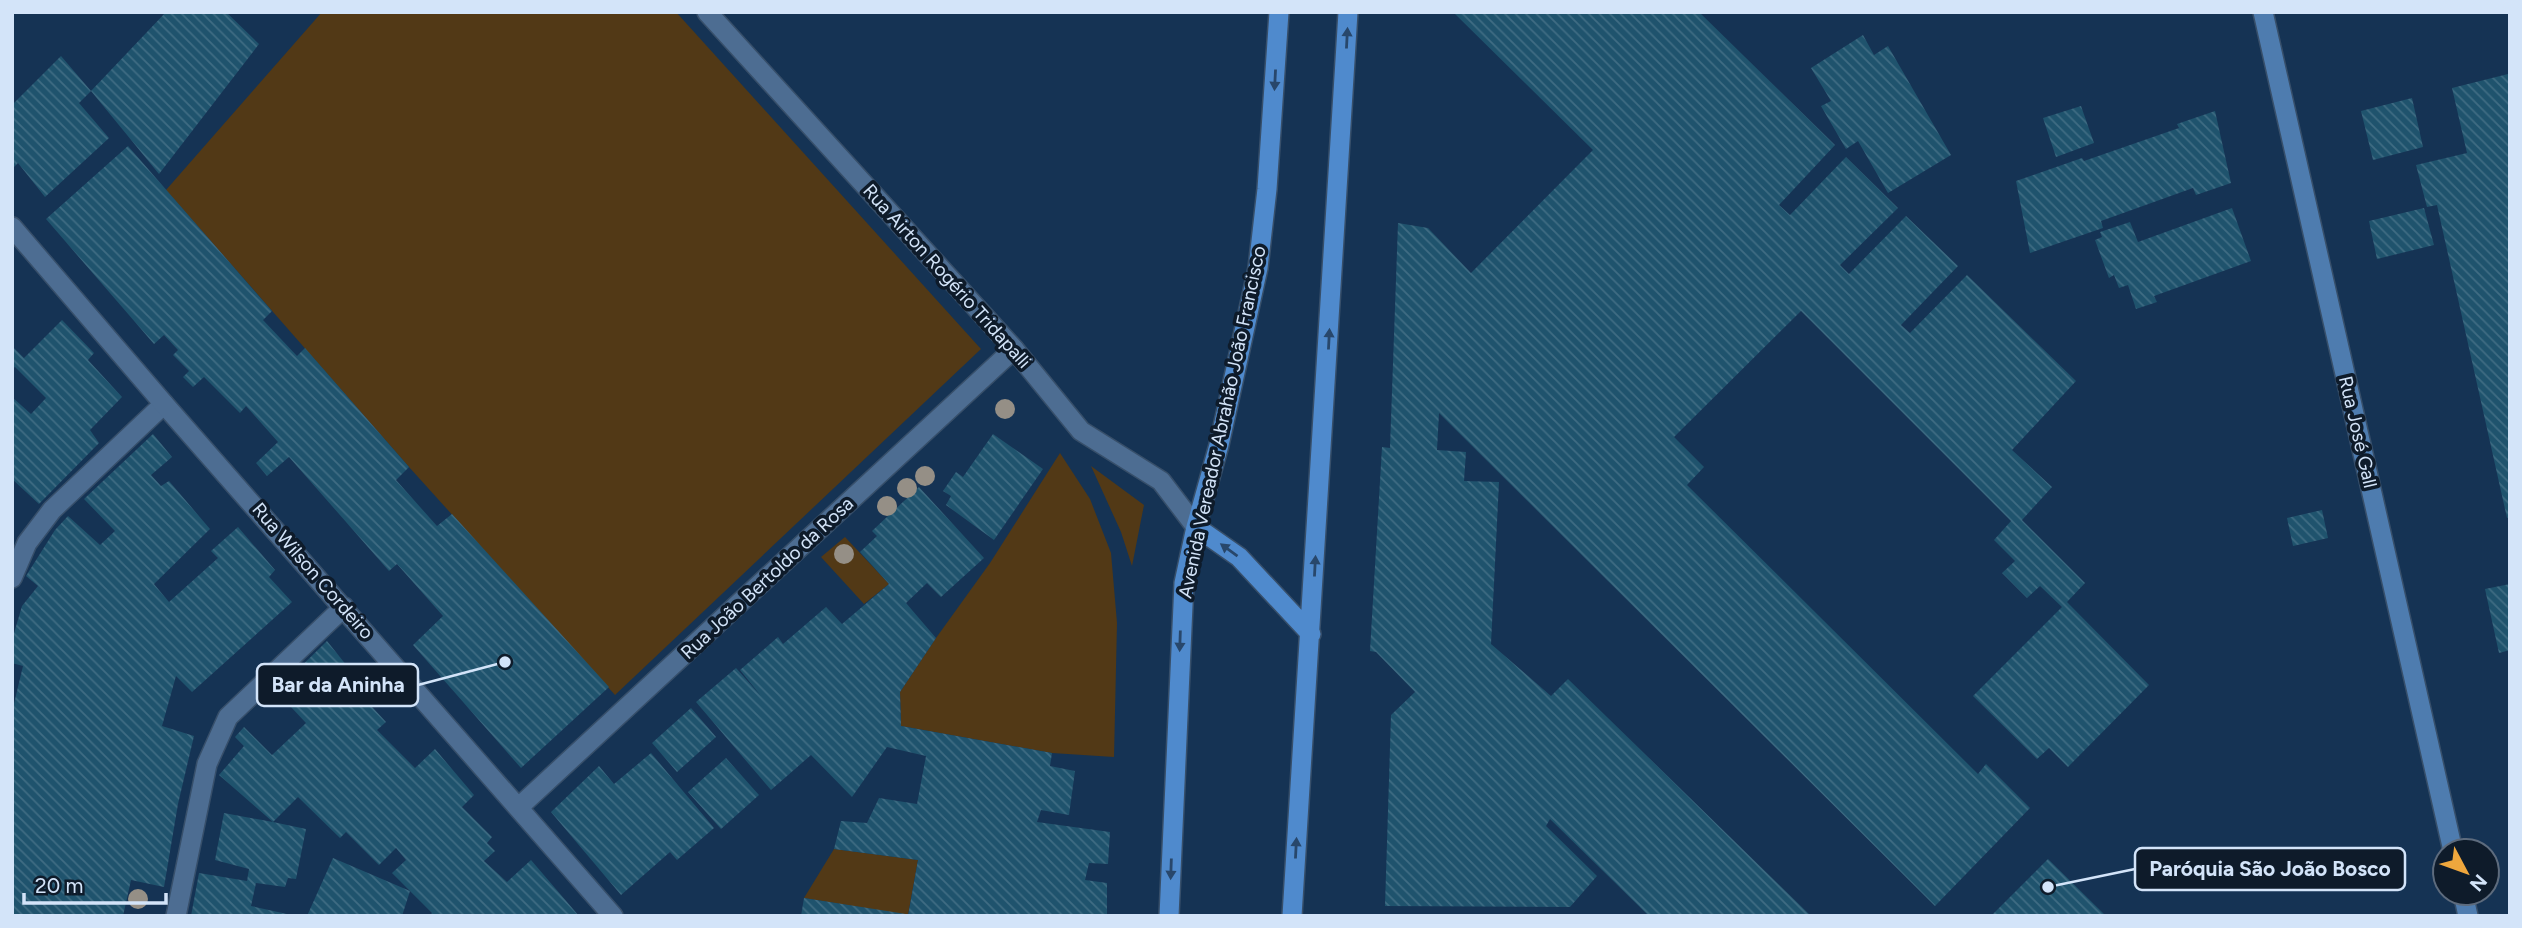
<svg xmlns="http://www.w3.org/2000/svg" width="2522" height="928" font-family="Figtree,sans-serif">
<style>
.green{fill:#523916}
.building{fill:url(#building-back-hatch)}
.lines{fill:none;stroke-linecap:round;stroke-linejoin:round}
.service-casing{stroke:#374f6a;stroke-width:22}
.minor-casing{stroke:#374f6a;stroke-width:22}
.secondary-casing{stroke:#374f6a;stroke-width:22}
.primary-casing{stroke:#374f6a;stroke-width:22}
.service{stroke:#4d6d92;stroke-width:19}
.minor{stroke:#4d6d92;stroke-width:19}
.secondary{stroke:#4e7caf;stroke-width:19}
.primary{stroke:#4f8acd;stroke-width:19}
.tree{fill:#958f86}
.oneway{fill:#28476b}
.labels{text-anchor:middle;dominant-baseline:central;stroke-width:7;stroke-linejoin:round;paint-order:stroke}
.street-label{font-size:19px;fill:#d3e4f9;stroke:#0e1b2a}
.leader{fill:none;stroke:#d3e4f9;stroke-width:2.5}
.callout-dot{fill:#d3e4f9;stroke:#0e1b2a;stroke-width:2.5}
.callout{fill:#0e1b2a;stroke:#d3e4f9;stroke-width:2.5}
.callout-label{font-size:21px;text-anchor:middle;font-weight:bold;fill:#d3e4f9}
</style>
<defs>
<pattern id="building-back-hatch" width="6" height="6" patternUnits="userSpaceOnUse" patternTransform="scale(1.75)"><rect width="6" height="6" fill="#1f536d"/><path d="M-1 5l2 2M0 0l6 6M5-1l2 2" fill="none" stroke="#3f6c83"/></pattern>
</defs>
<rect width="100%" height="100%" fill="#153354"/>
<path class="green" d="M 322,12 L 676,12 L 981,349 L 615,695 L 409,467 L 166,190 Z
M 1060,453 L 1090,499 L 1111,553 L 1117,623 L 1114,757 L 1052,753 L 901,726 L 900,692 L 936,638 L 990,563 Z
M 1091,466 L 1144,505 L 1132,566 L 1121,532 Z
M 845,537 L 889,584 L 864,604 L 821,557 Z
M 834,849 L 918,860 L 908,915 L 804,898 Z"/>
<path class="building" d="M 166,12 L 226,12 L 259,44 L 159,174 L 91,91 Z
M 1453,12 L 1699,12 L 1835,145 L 1779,205 L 1790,215 L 1846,157 L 1898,208 L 1840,265 L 1849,274 L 1906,216 L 1958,266 L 1901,325 L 1910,333 L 1967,275 L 2076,381 L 2012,450 L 2052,487 L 2022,520 L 2085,583 L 2067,602 L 2149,685 L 2068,767 L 2049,748 L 2037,759 L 1973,696 L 2062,607 L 2040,586 L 2027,598 L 2002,573 L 2015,561 L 1994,540 L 2011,521 L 1801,311 L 1674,437 L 1704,467 L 1687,485 L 1978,774 L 1986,764 L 2030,808 L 1935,906 L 1439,413 L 1437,450 L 1466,452 L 1464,481 L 1499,482 L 1491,644 L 1551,696 L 1568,679 L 1811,916 L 1649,916 L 1550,819 L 1546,826 L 1597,876 L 1570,907 L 1385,906 L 1391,715 L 1415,692 L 1376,652 L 1370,651 L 1382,447 L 1390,448 L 1398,223 L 1428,228 L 1471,273 L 1593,150 Z
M 1863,35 L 1874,55 L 1888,46 L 1951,155 L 1888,193 L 1858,141 L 1846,149 L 1821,106 L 1831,101 L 1811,68 Z
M 61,56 L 91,91 L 79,103 L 109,138 L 45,197 L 18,163 L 12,169 L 12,105 Z
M 2508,74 L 2510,82 L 2510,517 L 2507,518 L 2437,205 L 2427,207 L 2416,165 L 2467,153 L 2452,88 Z
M 2412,98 L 2423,147 L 2373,160 L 2361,111 Z
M 2081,106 L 2094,143 L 2056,157 L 2043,118 Z
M 2215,111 L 2231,183 L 2196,195 L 2193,188 L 2101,221 L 2103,228 L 2030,253 L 2016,181 L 2082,158 L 2084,161 L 2179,128 L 2177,124 Z
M 128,146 L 272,311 L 263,320 L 297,356 L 305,348 L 409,467 L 396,480 L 437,526 L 452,514 L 609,687 L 521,768 L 413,645 L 443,616 L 397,564 L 389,571 L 289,457 L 267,476 L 256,463 L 278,442 L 246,406 L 240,413 L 204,377 L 193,387 L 183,377 L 189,371 L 173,355 L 178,350 L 164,335 L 154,344 L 46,219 Z
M 2232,208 L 2251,261 L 2154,296 L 2157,302 L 2136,309 L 2128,285 L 2119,288 L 2114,275 L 2109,278 L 2095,240 L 2102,237 L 2100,232 L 2130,222 L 2138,242 Z
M 2424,208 L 2434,245 L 2377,259 L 2369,221 Z
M 62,320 L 94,353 L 88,360 L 122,397 L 90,430 L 99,443 L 39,504 L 12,479 L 12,397 L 31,414 L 46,398 L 15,367 L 12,369 L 12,346 L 24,358 Z
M 153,434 L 172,457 L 151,475 L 161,486 L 169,481 L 210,529 L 154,584 L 169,602 L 218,558 L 211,551 L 238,527 L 275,570 L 269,577 L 292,602 L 192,692 L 176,676 L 162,726 L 194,736 L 178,804 L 164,887 L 131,880 L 123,916 L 12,916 L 12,712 L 23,666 L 12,663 L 12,640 L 22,606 L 38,586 L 26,576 L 55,530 L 68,516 L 100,545 L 115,531 L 84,499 Z
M 993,434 L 1043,469 L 994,540 L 946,505 L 951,496 L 943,491 L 956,472 L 963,477 Z
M 919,487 L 984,558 L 941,597 L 927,583 L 906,603 L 936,638 L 900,692 L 901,726 L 1052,753 L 1050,766 L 1075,771 L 1069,815 L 1041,810 L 1037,822 L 1110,832 L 1108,864 L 1089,863 L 1085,880 L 1107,883 L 1107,916 L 908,916 L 918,860 L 834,849 L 841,821 L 867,823 L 879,798 L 917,804 L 926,756 L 887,747 L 852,797 L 811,755 L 771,790 L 696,702 L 736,668 L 761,696 L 740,670 L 778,637 L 783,644 L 826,607 L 842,624 L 889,584 L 860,552 L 877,536 L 872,531 Z
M 2322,510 L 2328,538 L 2293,546 L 2287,518 Z
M 2510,584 L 2510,650 L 2499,653 L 2485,589 Z
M 327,641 L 355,676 L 349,682 L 386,722 L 377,730 L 415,768 L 435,749 L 474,795 L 462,807 L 492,837 L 487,843 L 495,851 L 484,861 L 507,882 L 531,860 L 579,916 L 430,916 L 432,913 L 410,891 L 402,916 L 307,916 L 333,858 L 410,891 L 392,873 L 406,860 L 396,848 L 379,865 L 346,832 L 340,838 L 298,797 L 273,822 L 306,829 L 296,879 L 288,878 L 285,887 L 256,883 L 251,906 L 296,916 L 191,916 L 199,873 L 247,881 L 249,869 L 215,860 L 224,813 L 273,822 L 219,775 L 244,746 L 235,737 L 244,727 L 272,755 L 306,723 L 276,691 Z
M 691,708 L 716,737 L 677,772 L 652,743 Z
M 651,753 L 714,828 L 677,860 L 670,852 L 621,895 L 551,812 L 599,766 L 614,784 Z
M 726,758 L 759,795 L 721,829 L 688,792 Z
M 2048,859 L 2106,916 L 1991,916 Z
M 804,898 L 906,914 L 906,916 L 801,916 Z"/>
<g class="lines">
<g class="service-casing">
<path id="service" d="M 707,12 L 1014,349
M 12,578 L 27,543 L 52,510 L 164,404"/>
</g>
<g class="minor-casing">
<path id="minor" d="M 12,227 L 164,404 L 613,916
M 519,807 L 1014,349 L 1081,431 L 1161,481 L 1196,527
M 176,916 L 207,764 L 228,717 L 344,607"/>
</g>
<g class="secondary-casing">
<path id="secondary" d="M 2263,12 L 2453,851
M 2463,893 L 2468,916"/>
</g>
<g class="primary-casing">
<path id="primary" d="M 1196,527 L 1239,557 L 1311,634
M 1169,916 L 1184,583 L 1196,527 L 1219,445 L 1258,268 L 1267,189 L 1279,12
M 1292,916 L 1348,12"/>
</g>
<use href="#service" class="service"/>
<use href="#minor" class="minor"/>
<use href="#secondary" class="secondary"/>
<use href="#primary" class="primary"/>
</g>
<g class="tree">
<circle cx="1005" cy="409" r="10"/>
<circle cx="925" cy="476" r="10"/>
<circle cx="907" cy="488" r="10"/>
<circle cx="887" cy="506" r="10"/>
<circle cx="844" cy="554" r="10"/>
<circle cx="138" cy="899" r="10"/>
</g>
<defs><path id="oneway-solid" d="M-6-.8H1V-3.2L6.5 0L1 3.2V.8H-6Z" transform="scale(1.75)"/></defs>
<g class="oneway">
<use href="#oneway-solid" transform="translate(1347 38) rotate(-87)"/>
<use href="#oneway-solid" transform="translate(1275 80) rotate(93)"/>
<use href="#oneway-solid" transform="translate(1329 339) rotate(-87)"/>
<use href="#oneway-solid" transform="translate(1229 550) rotate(-144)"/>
<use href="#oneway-solid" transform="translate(1315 566) rotate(-87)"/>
<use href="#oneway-solid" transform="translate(1180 641) rotate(92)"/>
<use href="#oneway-solid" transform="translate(1296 848) rotate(-87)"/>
<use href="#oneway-solid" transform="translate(1171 869) rotate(92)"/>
</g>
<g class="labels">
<g class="street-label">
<text transform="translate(947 276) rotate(48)">Rua Airton Rogério Tridapalli</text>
<text transform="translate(1222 422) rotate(-78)">Avenida Vereador Abrahão João Francisco</text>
<text transform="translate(2358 432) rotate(77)">Rua José Gall</text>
<text transform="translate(313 571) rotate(49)">Rua Wilson Cordeiro</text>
<text transform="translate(767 578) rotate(-43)">Rua João Bertoldo da Rosa</text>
</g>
</g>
<path class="leader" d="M505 662L418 685M2048 887L2135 869"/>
<g class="callout-dot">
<circle cx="505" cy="662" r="7"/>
<circle cx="2048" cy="887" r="7"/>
</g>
<g class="callout">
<rect x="257" y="664" width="161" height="42" rx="7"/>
<rect x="2135" y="848" width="270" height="42" rx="7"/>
</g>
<g class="callout-label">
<text x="338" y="692">Bar da Aninha</text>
<text x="2270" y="876">Paróquia São João Bosco</text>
</g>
<rect width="2522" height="928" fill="none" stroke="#d3e4f9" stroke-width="28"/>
<g transform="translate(2466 872) rotate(131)"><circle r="33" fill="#0e1b2a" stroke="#5d6b7d" stroke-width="2"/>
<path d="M0-5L12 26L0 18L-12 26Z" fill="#efa73d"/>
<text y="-10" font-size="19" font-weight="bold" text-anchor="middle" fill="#d3e4f9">N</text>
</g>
<path d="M24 893v10h142v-10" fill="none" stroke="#d3e4f9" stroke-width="3.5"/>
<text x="35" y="893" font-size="21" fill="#d3e4f9" stroke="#0e1b2a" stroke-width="5" paint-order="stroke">20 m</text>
</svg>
